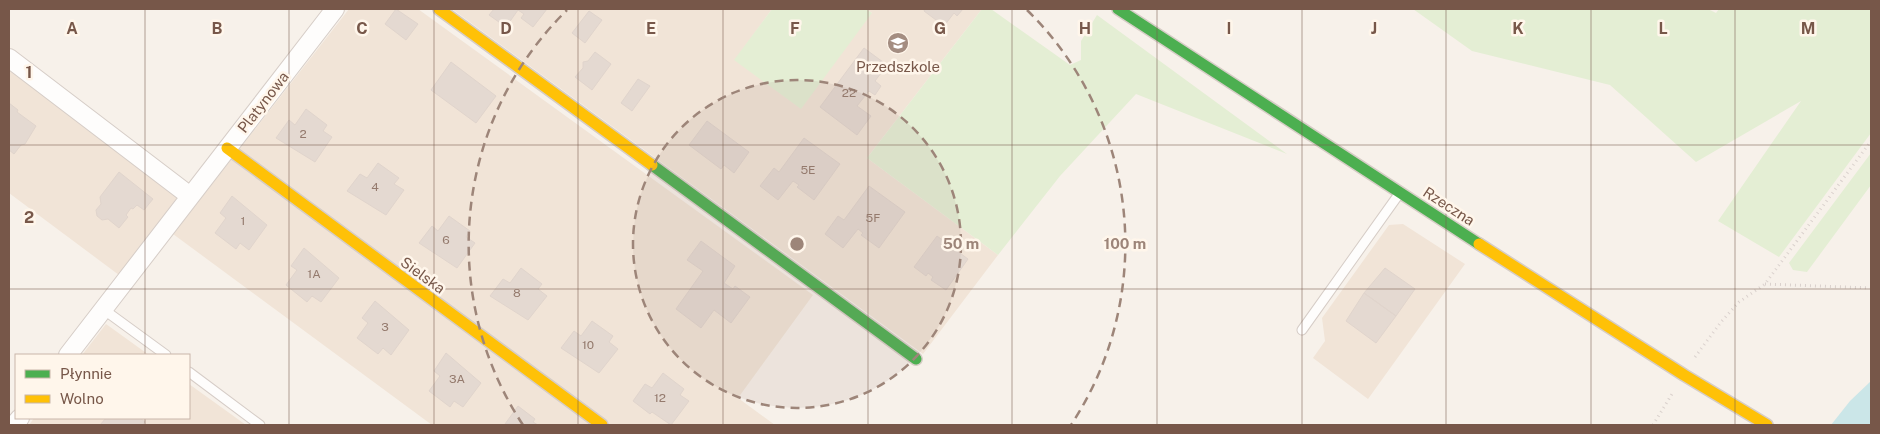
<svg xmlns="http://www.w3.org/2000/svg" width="1880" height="434" font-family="'Public Sans',sans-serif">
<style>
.residential{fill:#f1e4d7}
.green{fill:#e4eed4}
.water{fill:#cbe6e8}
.building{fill:#e4d9d1;stroke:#e0d4cc}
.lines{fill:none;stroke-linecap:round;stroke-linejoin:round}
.lane-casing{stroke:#d6cdc7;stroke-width:11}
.street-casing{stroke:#d6cdc7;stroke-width:20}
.fast-casing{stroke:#d6cdc6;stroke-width:14}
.slow-casing{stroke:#d6cdc6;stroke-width:14}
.path{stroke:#dad1cd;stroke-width:3;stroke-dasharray:1 4;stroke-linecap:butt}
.lane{stroke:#fefdfc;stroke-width:9}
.street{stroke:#fefdfc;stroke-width:18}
.fast{stroke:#4caf50;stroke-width:11}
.slow{stroke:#ffc107;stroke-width:11}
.grid{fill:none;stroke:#775749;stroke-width:1;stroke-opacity:0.55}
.ring{fill:none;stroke:#9d8579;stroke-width:2.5;stroke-dasharray:9 6}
.labels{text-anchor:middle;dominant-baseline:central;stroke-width:5;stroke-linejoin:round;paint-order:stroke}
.number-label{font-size:12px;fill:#947a6d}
.poi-label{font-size:15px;fill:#775749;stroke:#fff6eb}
.street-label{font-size:15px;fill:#775749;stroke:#fff6eb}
.grid-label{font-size:16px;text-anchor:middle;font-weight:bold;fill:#775749;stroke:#fff6eb;stroke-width:5;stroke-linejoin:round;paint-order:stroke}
.centre{fill:#9d8579;stroke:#fff6eb;stroke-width:2.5}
.ring-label{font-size:15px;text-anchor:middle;font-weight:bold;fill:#9d8579;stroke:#fff6eb;stroke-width:5;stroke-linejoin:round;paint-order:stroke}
</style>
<rect width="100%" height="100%" fill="#f7f1ea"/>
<path class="residential" d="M 349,9 L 418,9 L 813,295 L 738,398 L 775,425 L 432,425 L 173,234 Z
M 452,9 L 772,9 L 735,60 L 872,13 L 866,9 L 982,9 L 867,158 L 998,255 L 923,354 Z
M 9,67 L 180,194 L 119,275 L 9,193 Z
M 1403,224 L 1465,264 L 1368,399 L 1313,358 L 1325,341 L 1322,318 L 1389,225 Z
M 106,324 L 149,355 L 82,355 Z
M 189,384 L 246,425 L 29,425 L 34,418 L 189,418 Z"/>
<path class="green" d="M 772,9 L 866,9 L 872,13 L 801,109 L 734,60 Z
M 982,9 L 991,9 L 1070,65 L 1081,60 L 1081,41 L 1097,15 L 1287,154 L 1136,94 L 1060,176 L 998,255 L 867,158 Z
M 1413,9 L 1708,9 L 1716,13 L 1719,9 L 1871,9 L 1871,133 L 1779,257 L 1718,221 L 1801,101 L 1696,162 L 1610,85 L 1472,51 Z
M 1871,153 L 1871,185 L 1807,272 L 1793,270 L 1789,263 Z"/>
<path class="water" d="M 1871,381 L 1871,425 L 1831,425 L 1850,401 Z"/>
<path class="building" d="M 396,9 L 418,24 L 406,40 L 385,24 Z
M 494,9 L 547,9 L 533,27 L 521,18 L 524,14 L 518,10 L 506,27 L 489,15 Z
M 925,9 L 963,9 L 957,16 L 954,13 L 944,26 L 924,11 Z
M 589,11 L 602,20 L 585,43 L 572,33 Z
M 864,48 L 887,65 L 875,81 L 881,86 L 875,95 L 869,91 L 857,106 L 871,116 L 857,135 L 820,107 Z
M 595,52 L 611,64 L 592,90 L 575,77 L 583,68 L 583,62 L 588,61 Z
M 451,62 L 496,96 L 476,123 L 431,90 Z
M 638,79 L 650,86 L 632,111 L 621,103 Z
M 9,103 L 18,110 L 17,112 L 36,126 L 25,144 L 21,145 L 14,154 L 9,150 Z
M 306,109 L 327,125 L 323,131 L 332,137 L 315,162 L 276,138 L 289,120 L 295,125 Z
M 707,121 L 749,152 L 734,173 L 724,165 L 721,169 L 689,145 Z
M 804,138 L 840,164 L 814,200 L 797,187 L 799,185 L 793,181 L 778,200 L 760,186 L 774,168 L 779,172 Z
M 378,163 L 399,178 L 394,184 L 404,190 L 386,215 L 347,191 L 360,174 L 367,178 Z
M 119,172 L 153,199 L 144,210 L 137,205 L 133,209 L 131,208 L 126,215 L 128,217 L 119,228 L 108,219 L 102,220 L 97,216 L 96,210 L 101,204 L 100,197 Z
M 869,186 L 905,212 L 879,248 L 861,235 L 863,233 L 858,229 L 843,248 L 825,234 L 838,216 L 844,220 Z
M 232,196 L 267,225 L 249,250 L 240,243 L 236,249 L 215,233 L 226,218 L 220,213 Z
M 449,216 L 470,231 L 466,237 L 475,243 L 457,268 L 419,243 L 432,226 L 438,231 Z
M 937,236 L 968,259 L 946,290 L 931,280 L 933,277 L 928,273 L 926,276 L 914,267 Z
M 701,241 L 735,266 L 724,283 L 733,289 L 735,286 L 750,297 L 731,323 L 714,310 L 701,328 L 676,309 L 703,271 L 687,260 Z
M 304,248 L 339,278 L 321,302 L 312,296 L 307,302 L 286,285 L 297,270 L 291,266 Z
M 521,268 L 542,284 L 538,289 L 547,296 L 528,320 L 490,296 L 503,279 L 510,283 Z
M 1385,268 L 1415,289 L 1396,316 L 1364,293 Z
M 1364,293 L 1396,316 L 1376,343 L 1346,321 Z
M 375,301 L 409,330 L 391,355 L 383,348 L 378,354 L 357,338 L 368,323 L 362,318 Z
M 592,321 L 613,336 L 609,342 L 618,349 L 599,373 L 561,348 L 574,331 L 581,336 Z
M 446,353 L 481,383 L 463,407 L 454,401 L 450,407 L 429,391 L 440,376 L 434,371 Z
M 663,373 L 684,389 L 680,395 L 689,401 L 671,425 L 652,412 L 650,414 L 633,401 L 645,384 L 652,388 Z
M 518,406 L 535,419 L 533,422 L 538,425 L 505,424 Z
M 106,418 L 140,418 L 145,422 L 142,425 L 100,425 Z"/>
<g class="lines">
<g class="lane-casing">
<path id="lane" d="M 103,309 L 166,355
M 1302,330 L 1399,194
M 189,372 L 260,425"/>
</g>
<g class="street-casing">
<path id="street" d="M 9,58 L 190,196
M 68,355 L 335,9
M 14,425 L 20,418"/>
</g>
<g class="fast-casing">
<path id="fast" d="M 1118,9 L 1479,244
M 652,165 L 916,359"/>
</g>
<g class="slow-casing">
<path id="slow" d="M 439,9 L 652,165
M 227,148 L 602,425
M 1479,244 L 1684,375 L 1767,425"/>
</g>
<path class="path" d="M 1765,284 L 1871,288
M 1695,357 L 1721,322 L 1739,302 L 1765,284 L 1871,141
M 1653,425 L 1672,394"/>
<use href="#lane" class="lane"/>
<use href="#street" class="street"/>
<use href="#fast" class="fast"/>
<use href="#slow" class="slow"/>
</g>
<path class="grid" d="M 145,9 L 145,355M 289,9 L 289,425M 434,9 L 434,425M 578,9 L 578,425M 723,9 L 723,425M 868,9 L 868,425M 1012,9 L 1012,425M 1157,9 L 1157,425M 1302,9 L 1302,425M 1446,9 L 1446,425M 1591,9 L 1591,425M 1735,9 L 1735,425M 9,145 L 1871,145M 9,289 L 1871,289M 145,418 L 145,425"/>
<circle cx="797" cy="244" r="164" fill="#9d8579" fill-opacity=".12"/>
<g class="ring">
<circle cx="797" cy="244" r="164"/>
<path d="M523 425A328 328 0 0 1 567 10M1027 10A328 328 0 0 1 1071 425"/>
</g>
<defs>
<g id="school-disc" transform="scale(1.125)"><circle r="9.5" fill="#a48d81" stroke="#fff6eb"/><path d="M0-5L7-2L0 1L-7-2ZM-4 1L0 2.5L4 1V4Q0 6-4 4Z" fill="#fff"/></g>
</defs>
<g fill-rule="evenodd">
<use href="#school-disc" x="898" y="43"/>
</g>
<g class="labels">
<g class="number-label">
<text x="849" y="93">22</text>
<text x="303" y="134">2</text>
<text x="808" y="170">5E</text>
<text x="375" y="187">4</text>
<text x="873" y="218">5F</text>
<text x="243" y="221">1</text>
<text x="446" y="240">6</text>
<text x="314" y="274">1A</text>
<text x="517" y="293">8</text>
<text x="385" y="327">3</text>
<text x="588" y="345">10</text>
<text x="457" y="379">3A</text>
<text x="660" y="398">12</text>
</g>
<g class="poi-label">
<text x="898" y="66">Przedszkole</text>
</g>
<g class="street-label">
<text transform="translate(263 102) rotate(-52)">Platynowa</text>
<text transform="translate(1449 206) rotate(33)">Rzeczna</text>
<text transform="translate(423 275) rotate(36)">Sielska</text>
</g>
</g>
<g class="grid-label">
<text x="72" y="34">A</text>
<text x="217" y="34">B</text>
<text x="362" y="34">C</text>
<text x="506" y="34">D</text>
<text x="651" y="34">E</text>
<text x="795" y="34">F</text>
<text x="940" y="34">G</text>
<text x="1085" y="34">H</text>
<text x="1229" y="34">I</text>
<text x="1374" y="34">J</text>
<text x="1518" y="34">K</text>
<text x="1663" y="34">L</text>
<text x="1808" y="34">M</text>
<text x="29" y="78">1</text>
<text x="29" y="223">2</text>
</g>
<circle cx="797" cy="244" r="8" class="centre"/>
<g class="ring-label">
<text x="961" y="249">50 m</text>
<text x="1125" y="249">100 m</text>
</g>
<rect width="1880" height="434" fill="none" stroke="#775749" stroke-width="20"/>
<rect x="15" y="354" width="175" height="65" fill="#fff6eb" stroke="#c9b6aa"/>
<rect x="25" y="370" width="25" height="8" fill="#4caf50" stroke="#c9b6aa"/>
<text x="60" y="379" font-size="15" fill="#775749">Płynnie</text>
<rect x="25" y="395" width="25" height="8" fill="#ffc107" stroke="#c9b6aa"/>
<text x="60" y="404" font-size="15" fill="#775749">Wolno</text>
</svg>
